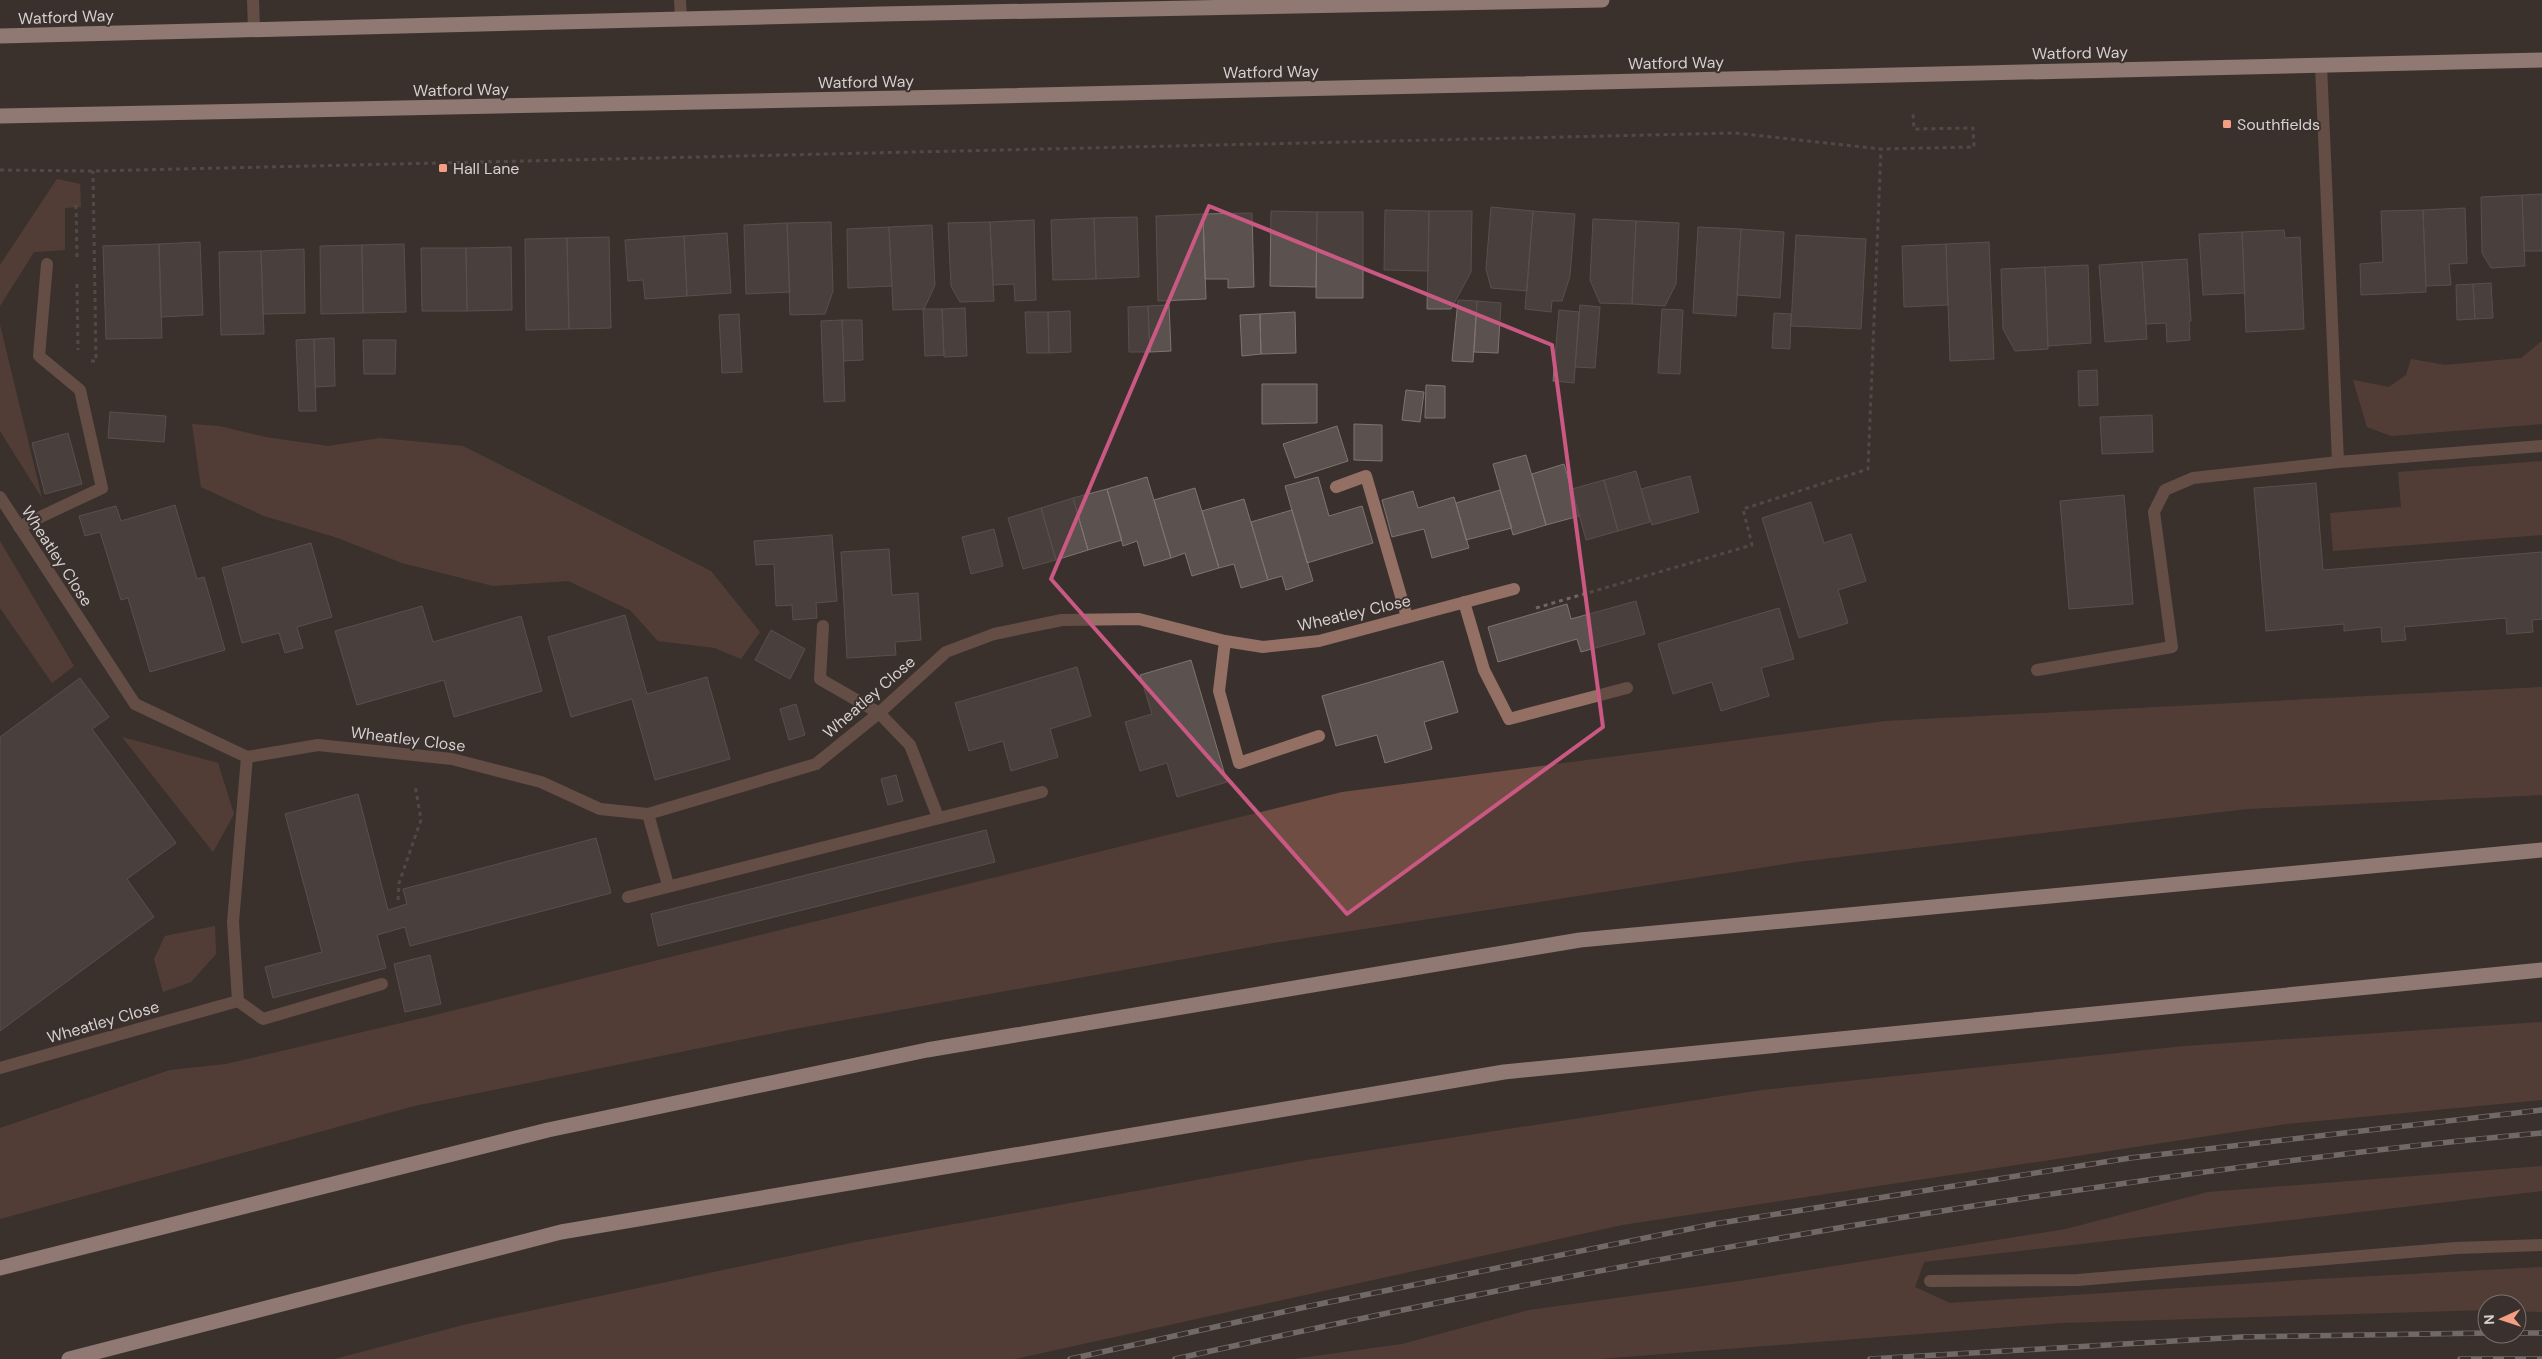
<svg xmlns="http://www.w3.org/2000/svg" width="2542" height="1359" font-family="'DM Sans',sans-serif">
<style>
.green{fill:#6f4d42}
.building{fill:#5b514e;stroke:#7e7470}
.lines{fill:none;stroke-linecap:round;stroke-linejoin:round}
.path{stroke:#6f6765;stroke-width:3;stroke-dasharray:4 4;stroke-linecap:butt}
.minor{stroke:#946f63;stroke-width:12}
.highway{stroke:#f5d1c5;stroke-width:15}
.rail-casing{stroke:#b4adab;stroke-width:5.5}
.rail{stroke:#3a312e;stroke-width:4;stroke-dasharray:11;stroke-linecap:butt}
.marked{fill:none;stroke:#c95883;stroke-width:4;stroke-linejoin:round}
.poi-dot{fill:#f39f83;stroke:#3a312e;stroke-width:2}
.labels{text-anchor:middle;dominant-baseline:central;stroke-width:4;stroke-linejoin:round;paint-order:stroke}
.street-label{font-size:16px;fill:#d6d0ce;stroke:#3a312e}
.poi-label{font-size:16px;fill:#d6d0ce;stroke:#3a312e;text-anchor:start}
</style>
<rect width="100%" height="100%" fill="#3a312e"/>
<path class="green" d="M 57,179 L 80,184 L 81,207 L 65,208 L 65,250 L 34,252 L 0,306 L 0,265 Z
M 0,325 L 42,498 L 0,431 Z
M 2542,341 L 2542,424 L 2391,436 L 2367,427 L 2353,380 L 2389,387 L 2406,375 L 2411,359 L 2445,365 L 2521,358 Z
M 192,424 L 219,426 L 265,437 L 328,446 L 380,438 L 463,446 L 711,571 L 760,632 L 741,659 L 715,648 L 658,641 L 630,610 L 568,581 L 493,586 L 402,563 L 335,537 L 264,516 L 201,487 Z
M 2542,461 L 2542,535 L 2333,551 L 2330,513 L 2401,507 L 2398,472 Z
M 0,541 L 74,666 L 52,683 L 0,608 Z
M 2542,687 L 2542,795 L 2247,809 L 1797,862 L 1273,943 L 794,1029 L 414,1106 L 0,1219 L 0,1128 L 170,1070 L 226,1064 L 431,1016 L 1342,792 L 1886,721 Z
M 122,737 L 218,763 L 234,814 L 213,852 Z
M 215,926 L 216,954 L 191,982 L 163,992 L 154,959 L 165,936 Z
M 2542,1022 L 2542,1100 L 2286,1124 L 1622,1225 L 1015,1359 L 335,1359 L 463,1325 L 856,1242 L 1301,1161 L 1762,1090 L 2185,1046 Z
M 2542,1166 L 2542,1191 L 1924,1262 L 1915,1287 L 1950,1303 L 2318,1279 L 2542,1267 L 2542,1312 L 2517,1311 L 2517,1304 L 2487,1304 L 2487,1310 L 2060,1323 L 1599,1359 L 1293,1359 L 1402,1344 L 1529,1310 L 1747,1280 L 2066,1229 L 2208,1192 Z"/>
<path class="building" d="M 2542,194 L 2542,251 L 2524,251 L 2522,195 Z
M 2522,195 L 2525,266 L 2491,268 L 2482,253 L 2481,197 Z
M 1491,207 L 1533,211 L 1527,291 L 1491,288 L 1486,269 Z
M 2465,208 L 2467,263 L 2449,264 L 2451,285 L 2426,286 L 2423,210 Z
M 1385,210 L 1429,211 L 1428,271 L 1384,270 Z
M 2423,210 L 2426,292 L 2361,295 L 2360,264 L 2383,262 L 2381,211 Z
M 1271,211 L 1317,212 L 1316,287 L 1270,286 Z
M 1429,211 L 1472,211 L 1471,272 L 1451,309 L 1427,309 Z
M 1533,211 L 1575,214 L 1570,276 L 1562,301 L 1552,301 L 1551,312 L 1525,309 Z
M 1317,212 L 1363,212 L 1363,298 L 1316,298 Z
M 1252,213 L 1254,287 L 1228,288 L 1228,279 L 1205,279 L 1203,214 Z
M 1203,214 L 1206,299 L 1158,301 L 1156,216 Z
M 1137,217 L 1139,277 L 1096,279 L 1094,218 Z
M 1094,218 L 1096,279 L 1053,280 L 1051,220 Z
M 1593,219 L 1636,221 L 1632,304 L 1600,303 L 1590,280 Z
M 1034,220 L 1036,300 L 1015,301 L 1014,284 L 993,285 L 990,222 Z
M 1636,221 L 1679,223 L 1676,284 L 1665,306 L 1632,304 Z
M 831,222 L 833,291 L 825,314 L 790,315 L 787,223 Z
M 990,222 L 994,301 L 960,302 L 951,286 L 948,223 Z
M 787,223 L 790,292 L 746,294 L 744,225 Z
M 932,225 L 935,285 L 924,309 L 893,310 L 889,227 Z
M 889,227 L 892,286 L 848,288 L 847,229 Z
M 1698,227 L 1741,229 L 1736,316 L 1693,313 Z
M 1741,229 L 1784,232 L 1780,298 L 1737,295 Z
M 2284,230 L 2285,238 L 2300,237 L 2304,329 L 2246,332 L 2242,232 Z
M 2242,232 L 2245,293 L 2203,295 L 2199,234 Z
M 727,233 L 731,293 L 687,296 L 684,236 Z
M 1796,235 L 1866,239 L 1861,329 L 1791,326 Z
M 684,236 L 687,296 L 645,299 L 643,280 L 628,281 L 625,240 Z
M 609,237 L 611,328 L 569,329 L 567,238 Z
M 567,238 L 569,329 L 526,330 L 525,239 Z
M 200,242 L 203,315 L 161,317 L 159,244 Z
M 1989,242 L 1994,359 L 1950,361 L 1946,244 Z
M 159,244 L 162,338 L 106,339 L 103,246 Z
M 404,244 L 406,312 L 363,313 L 362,245 Z
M 1946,244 L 1948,305 L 1904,307 L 1902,246 Z
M 362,245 L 363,313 L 321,314 L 320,246 Z
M 511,247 L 512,310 L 467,311 L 466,248 Z
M 421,248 L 466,248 L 467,311 L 422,311 Z
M 304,249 L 305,313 L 263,314 L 261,251 Z
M 261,251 L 264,334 L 221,335 L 219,252 Z
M 2187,259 L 2191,321 L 2189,322 L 2190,340 L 2167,342 L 2166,323 L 2146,324 L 2142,262 Z
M 2142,262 L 2147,339 L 2105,342 L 2099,265 Z
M 2088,265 L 2091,343 L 2048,346 L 2045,267 Z
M 2045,267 L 2048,349 L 2015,351 L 2003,329 L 2001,269 Z
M 2491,283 L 2493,318 L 2475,319 L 2473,284 Z
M 2473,284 L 2475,319 L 2457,320 L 2456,285 Z
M 1458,300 L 1477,301 L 1473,362 L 1452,361 Z
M 1477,301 L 1501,303 L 1498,353 L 1474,352 Z
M 1169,305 L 1171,351 L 1150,352 L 1148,306 Z
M 1580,305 L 1600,307 L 1595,368 L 1575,367 Z
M 1148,306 L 1150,352 L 1129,352 L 1128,307 Z
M 965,308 L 967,356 L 944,357 L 942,309 Z
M 923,309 L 942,309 L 944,355 L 925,356 Z
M 1662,309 L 1683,310 L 1680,374 L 1658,373 Z
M 1559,310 L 1579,312 L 1574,383 L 1553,381 Z
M 1070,311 L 1071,352 L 1049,353 L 1048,312 Z
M 1025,312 L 1048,312 L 1049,353 L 1027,353 Z
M 1295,312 L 1296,353 L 1261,354 L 1260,314 Z
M 1774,313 L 1791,314 L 1790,349 L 1772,348 Z
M 739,314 L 742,372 L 722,373 L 719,315 Z
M 1260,314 L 1261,354 L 1242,356 L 1240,315 Z
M 842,320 L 845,401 L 824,402 L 821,321 Z
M 842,320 L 862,320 L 863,360 L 844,361 Z
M 334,338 L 335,386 L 315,387 L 314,339 Z
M 314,339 L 316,411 L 299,411 L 296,340 Z
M 363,340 L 396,340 L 395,374 L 364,374 Z
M 2097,370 L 2098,405 L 2079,406 L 2078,371 Z
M 1262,384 L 1317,384 L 1317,423 L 1262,424 Z
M 1426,385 L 1445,386 L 1445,418 L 1425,418 Z
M 1406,390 L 1424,392 L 1420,422 L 1402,420 Z
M 110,412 L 166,416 L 164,442 L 108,438 Z
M 2152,415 L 2153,452 L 2102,454 L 2100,417 Z
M 1354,424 L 1382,425 L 1382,461 L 1354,460 Z
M 1337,426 L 1348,461 L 1295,478 L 1283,444 Z
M 68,433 L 82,484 L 45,494 L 32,443 Z
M 1526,455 L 1546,525 L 1513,535 L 1493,464 Z
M 1564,464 L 1579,516 L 1546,525 L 1532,474 Z
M 1636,471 L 1650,522 L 1618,531 L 1604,480 Z
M 1690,476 L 1699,512 L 1652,525 L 1641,489 Z
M 1147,477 L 1171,558 L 1144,566 L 1137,541 L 1123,546 L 1107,489 Z
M 1318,477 L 1329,516 L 1362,506 L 1373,543 L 1307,563 L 1285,486 Z
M 1604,480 L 1618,531 L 1586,540 L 1572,489 Z
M 2316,483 L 2323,570 L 2542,552 L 2542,619 L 2532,620 L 2533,632 L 2507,634 L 2506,618 L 2404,627 L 2406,640 L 2382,642 L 2381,627 L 2344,631 L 2344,624 L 2266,631 L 2254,488 Z
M 1195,488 L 1219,568 L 1192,576 L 1185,553 L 1171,558 L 1154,500 Z
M 1107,489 L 1122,540 L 1088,550 L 1073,498 Z
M 1500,490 L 1512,528 L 1466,540 L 1456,503 Z
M 1413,491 L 1418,508 L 1454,497 L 1469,548 L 1432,558 L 1424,529 L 1392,537 L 1382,500 Z
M 2124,495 L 2133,604 L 2069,609 L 2060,501 Z
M 1073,498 L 1088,550 L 1056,560 L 1041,508 Z
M 1244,499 L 1268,580 L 1241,588 L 1234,564 L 1219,568 L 1202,511 Z
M 1811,502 L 1824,543 L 1851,534 L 1866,581 L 1838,590 L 1848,623 L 1799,638 L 1762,518 Z
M 175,505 L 197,579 L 204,577 L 225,650 L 150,672 L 128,598 L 121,600 L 100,532 L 85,536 L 79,516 L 116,506 L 121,521 Z
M 1041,508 L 1056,560 L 1023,569 L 1008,518 Z
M 1292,510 L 1313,581 L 1286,590 L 1282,576 L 1268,580 L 1251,522 Z
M 994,529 L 1003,566 L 971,574 L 962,537 Z
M 832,535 L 837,601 L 816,603 L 817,618 L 793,620 L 792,605 L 776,606 L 774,564 L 756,565 L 754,541 Z
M 311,543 L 332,617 L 297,627 L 303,648 L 285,653 L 279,633 L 242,643 L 222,568 Z
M 889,549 L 892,595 L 918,593 L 921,640 L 895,642 L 896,655 L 847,658 L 841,552 Z
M 1636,601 L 1645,634 L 1581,652 L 1577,639 L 1498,662 L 1488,627 L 1567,604 L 1571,619 Z
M 422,606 L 433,642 L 521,616 L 542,691 L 454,717 L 444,680 L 357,705 L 335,631 Z
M 1779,608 L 1794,659 L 1761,668 L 1769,696 L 1721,711 L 1712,682 L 1673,694 L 1658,644 Z
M 625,615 L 647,694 L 707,677 L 730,759 L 655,780 L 632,699 L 571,717 L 548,637 Z
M 771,630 L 805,649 L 790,679 L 755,660 Z
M 1191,660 L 1227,782 L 1177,797 L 1167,763 L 1140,771 L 1125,722 L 1152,714 L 1140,675 Z
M 1443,661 L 1458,712 L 1424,722 L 1432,749 L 1385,763 L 1377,735 L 1336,746 L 1322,696 Z
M 1077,667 L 1091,716 L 1050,729 L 1058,757 L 1011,771 L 1003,741 L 969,751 L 955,703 Z
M 80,678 L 109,717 L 92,729 L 176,843 L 127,879 L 154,917 L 0,1031 L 0,737 Z
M 796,704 L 805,735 L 789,740 L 780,709 Z
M 896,775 L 903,801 L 888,805 L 881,779 Z
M 358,794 L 388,910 L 407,904 L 403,889 L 596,838 L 611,893 L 410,946 L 405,927 L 377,935 L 386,968 L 273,998 L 265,967 L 322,952 L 285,814 Z
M 986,830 L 995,862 L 658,946 L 651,914 Z
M 430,955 L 441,1004 L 405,1012 L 394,964 Z"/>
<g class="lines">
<path class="path" d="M 0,170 L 93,171 L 1735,133 L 1881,149 L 1974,147 L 1973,128 L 1914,129 L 1913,114
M 76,205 L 77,258
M 77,284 L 78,350
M 91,361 L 96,361 L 93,171
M 1536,608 L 1752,545 L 1743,509 L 1868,469 L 1881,149
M 398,900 L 399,883 L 421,820 L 415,785"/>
<path class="minor" d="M 253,0 L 254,29
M 680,0 L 681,19
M 2321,65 L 2338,462
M 1336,487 L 1366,476 L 1407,617
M 0,497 L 135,704 L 247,757 L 318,745 L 452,759 L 541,782 L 600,809 L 648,814 L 816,764 L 879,713 L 946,652 L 994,634 L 1062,620 L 1139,619 L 1225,641 L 1263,647 L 1319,641 L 1514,589
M 19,527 L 102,488 L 80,390 L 39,356 L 47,264
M 1464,602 L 1484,670 L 1509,719 L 1627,688
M 823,626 L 820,679 L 879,713 L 910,745 L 938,817
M 1225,641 L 1219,691 L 1239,763 L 1319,736
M 2037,670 L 2172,647 L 2154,512 L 2165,490 L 2193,478 L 2338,462 L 2542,446
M 648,814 L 668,885
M 628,897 L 1042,792
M 238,1001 L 263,1019 L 382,984
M 0,1068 L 238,1001 L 233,922 L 247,757
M 1930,1281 L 2078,1280 L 2456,1248 L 2542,1245"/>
<path class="highway" d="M 0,36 L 881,14 L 1602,0
M 0,116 L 953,97 L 2542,60
M 0,1268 L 548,1130 L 927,1050 L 1580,940 L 2542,850
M 69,1359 L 561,1232 L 1504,1072 L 2542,970"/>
<g class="rail-casing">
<path id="rail" d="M 2517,1333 L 2542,1333
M 1070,1359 L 1310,1306 L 1714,1224 L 2130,1158 L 2542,1110
M 1175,1359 C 1483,1290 1794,1231 2106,1186 C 2251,1165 2396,1146 2542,1133
M 1870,1359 L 2241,1337 L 2487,1333
M 2460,1359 L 2542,1359"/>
</g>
<use href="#rail" class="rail"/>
</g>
<path d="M0 0H2542V1359H0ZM 1209,206 L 1552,345 L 1603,727 L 1347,914 L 1051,579 Z" fill="#3a312e" fill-opacity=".55" fill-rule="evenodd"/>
<path class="marked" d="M 1209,206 L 1552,345 L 1603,727 L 1347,914 L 1051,579 Z"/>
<g class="poi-dot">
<rect x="2222" y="119" width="10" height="10" rx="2.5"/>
<rect x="438" y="163" width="10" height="10" rx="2.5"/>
</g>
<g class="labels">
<g class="street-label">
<text transform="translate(66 17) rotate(-2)">Watford Way</text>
<text transform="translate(2080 53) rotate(-1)">Watford Way</text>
<text transform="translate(1676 63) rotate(-1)">Watford Way</text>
<text transform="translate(1271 72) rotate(-1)">Watford Way</text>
<text transform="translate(866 82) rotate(-1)">Watford Way</text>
<text transform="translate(461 90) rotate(-1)">Watford Way</text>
<text transform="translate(57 556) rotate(57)">Wheatley Close</text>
<text transform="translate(1354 613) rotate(-13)">Wheatley Close</text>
<text transform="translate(869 697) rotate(-41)">Wheatley Close</text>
<text transform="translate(408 739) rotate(7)">Wheatley Close</text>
<text transform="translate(103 1022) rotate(-16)">Wheatley Close</text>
</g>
<g class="poi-label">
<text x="2237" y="124">Southfields</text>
<text x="453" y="168">Hall Lane</text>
</g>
</g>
<g transform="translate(2502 1319) rotate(267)"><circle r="24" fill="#3a312e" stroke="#78716e"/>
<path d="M0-4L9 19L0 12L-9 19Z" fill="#f39f83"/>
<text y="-8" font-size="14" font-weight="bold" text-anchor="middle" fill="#d6d0ce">N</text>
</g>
</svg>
